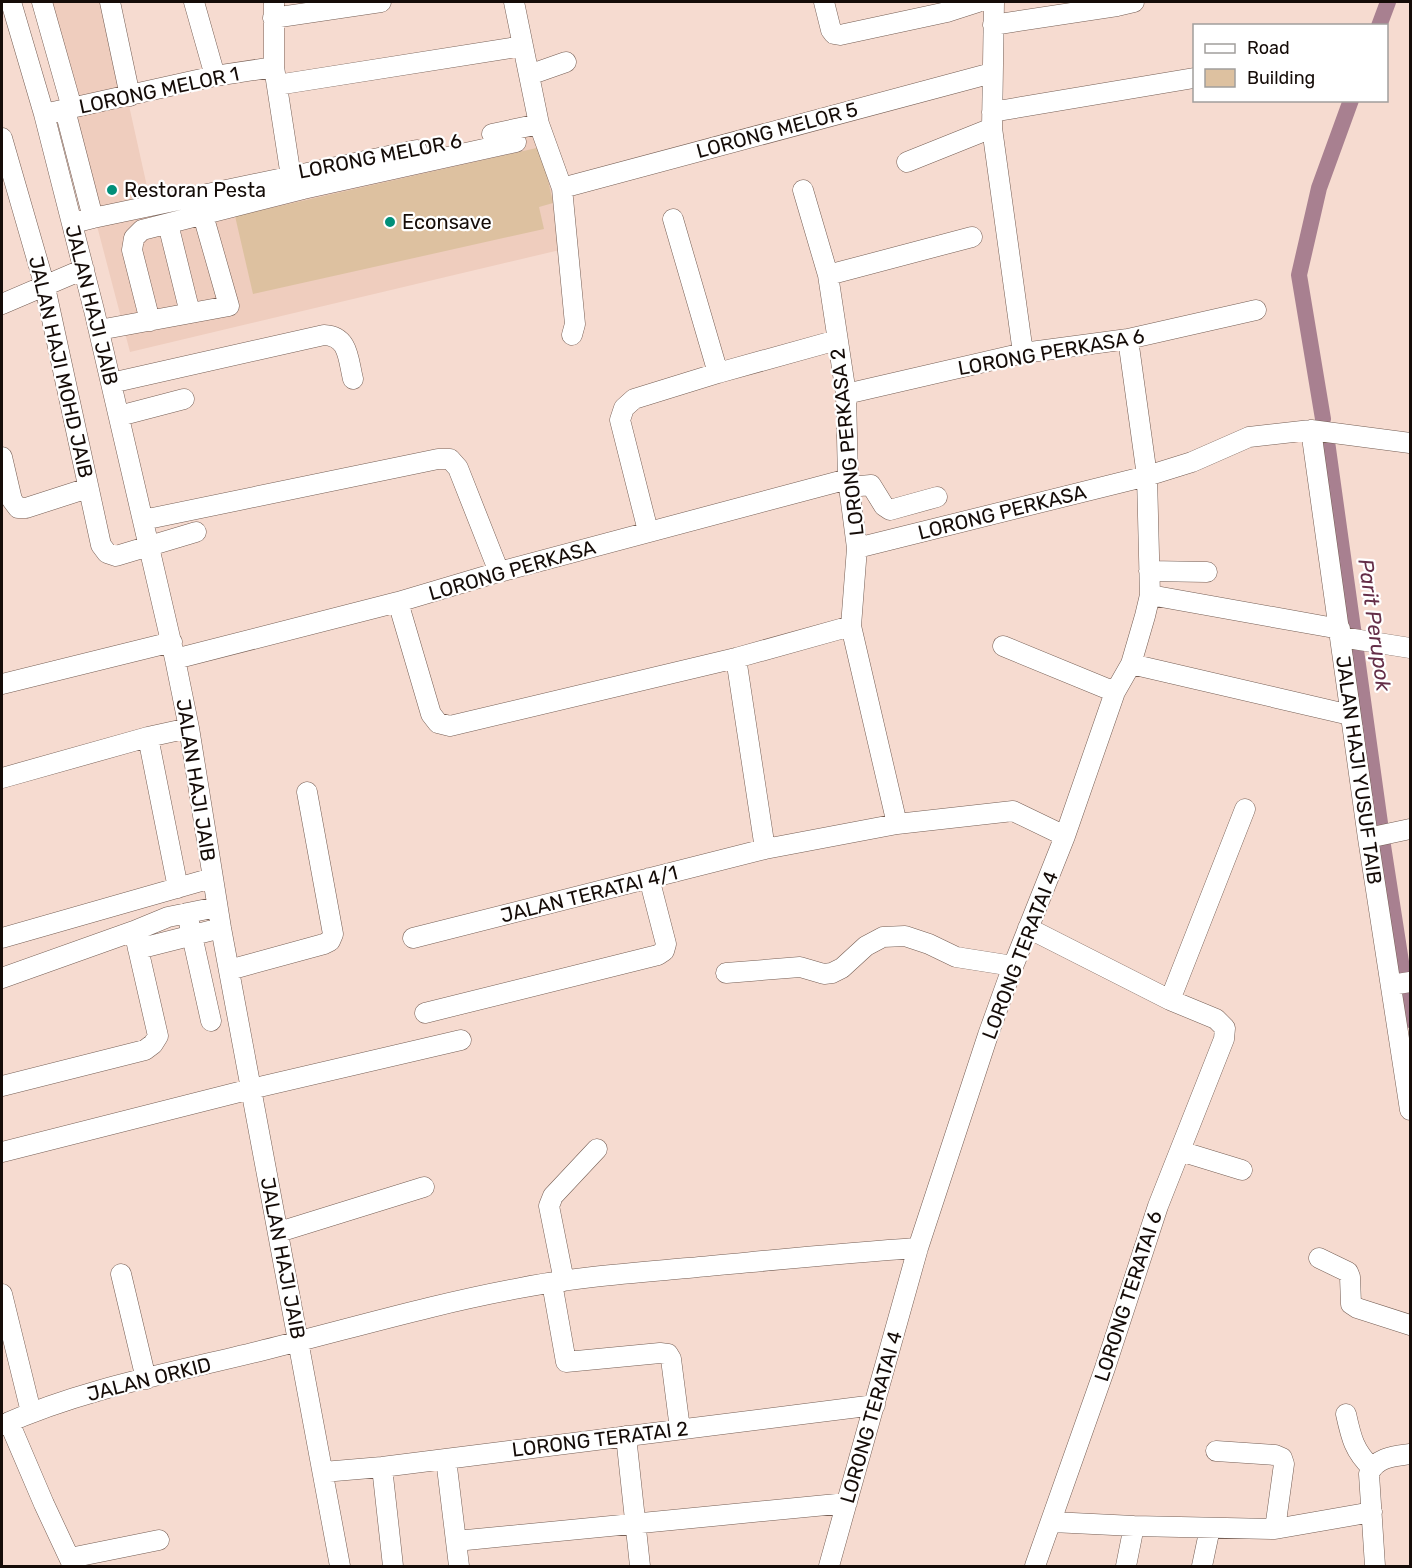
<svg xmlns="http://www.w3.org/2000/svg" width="1412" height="1568" font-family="Rubik,sans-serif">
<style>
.built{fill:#efcdbe}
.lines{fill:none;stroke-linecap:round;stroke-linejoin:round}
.canal{stroke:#a88090;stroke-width:16}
.building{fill:#ddc1a0}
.minor-casing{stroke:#755e54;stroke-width:21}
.minor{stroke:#fff;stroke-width:20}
.poi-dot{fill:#008f79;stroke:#fff;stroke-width:2}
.labels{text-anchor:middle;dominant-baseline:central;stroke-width:4.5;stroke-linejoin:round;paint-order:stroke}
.street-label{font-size:20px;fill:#150c08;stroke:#fff}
.poi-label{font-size:20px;fill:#150c08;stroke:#fff;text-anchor:start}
.water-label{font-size:21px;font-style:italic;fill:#642e48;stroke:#fff}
</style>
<rect width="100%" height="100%" fill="#f6dbd0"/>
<path class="built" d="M 36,2 L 106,2 L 152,209 L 536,131 L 557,190 L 564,249 L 130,352 L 96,222 Z"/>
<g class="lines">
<path class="canal" d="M 1379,26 L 1388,2
M 1323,419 L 1299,275 L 1319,188 L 1351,100
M 1326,434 L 1380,823
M 1382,839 L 1410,1020"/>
</g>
<path class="building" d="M 541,147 L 553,203 L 539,207 L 544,229 L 253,294 L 235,216 Z"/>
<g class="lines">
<g class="minor-casing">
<path id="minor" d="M 11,2 L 44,114 L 94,310 L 175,659 L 189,728 L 221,928 L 340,1566
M 42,2 L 72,108
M 110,2 L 130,96
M 194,2 L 215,76
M 274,2 L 274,67 L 291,177
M 514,2 L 539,124 L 562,188 L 575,324 L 572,335
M 824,2 L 831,30 L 834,34 L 840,35 L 947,12 L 978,2
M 994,2 L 992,128 L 1023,353
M 273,18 L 381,2
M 993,25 L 1117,6 L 1134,2
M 529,75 L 566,62
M 277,85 L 523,46
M 65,110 L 93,218 L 81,221
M 992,112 L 1194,78
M 44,114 L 215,76 L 274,67
M 492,134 L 539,124
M 2,138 L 45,287 L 101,545 L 107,553 L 116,556 L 196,532
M 907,162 L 992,128
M 562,188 L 992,73
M 803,190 L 828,275 L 846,394 L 848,479 L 857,548 L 851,626 L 897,824
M 93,218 L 417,150
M 673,219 L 718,373
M 168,224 L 190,313
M 828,275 L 972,237
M 2,304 L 84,269
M 150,321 L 132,250 L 134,238 L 142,230 L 303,189 L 516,142
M 99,330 L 229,306 L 203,215
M 111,383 L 324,335 C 349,336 348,359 353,379
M 846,394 L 1023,353 L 1128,339 L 1256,310
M 119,416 L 184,399
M 1311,430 L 1368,838 L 1410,1110
M 2,457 L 12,500 L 18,508 L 26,508 L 88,488
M 849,487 L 871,485 L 884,506 L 890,510 L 937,497
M 143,520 L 438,459 L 450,459 L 458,468 L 499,572
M 648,531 L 620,420 L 624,408 L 634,399 L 718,373 L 837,340
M 857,548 L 1147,476 L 1192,462 L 1249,437 L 1311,430 L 1410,443
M 1149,571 L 1207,572
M 1150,595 L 1340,629
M 398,602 L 431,714 L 438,723 L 450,726 L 736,658 L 851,626
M 1341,637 L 1410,648
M 1003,646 L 1115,692
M 736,658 L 765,849
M 175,659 L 398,602 L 499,572 L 848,479
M 1131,664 L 1350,715
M 2,684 L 172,642
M 148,737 L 178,888
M 2,778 L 148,737 L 189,728
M 1368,838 L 1410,829
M 187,913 L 211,1021
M 1028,928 L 1170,1000 L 1216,1019 L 1225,1028 L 1224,1039 L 1158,1206 L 1105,1368 L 1035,1566
M 134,931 L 168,917 L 217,907
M 2,938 L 212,878
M 413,938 L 765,849 L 897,824 L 1013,811 L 1065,836
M 138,949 L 221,928
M 229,970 L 324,944 L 330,941 L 333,934 L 307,792
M 726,973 L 800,967 L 824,974 L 832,973 L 842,968 L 866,946 L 883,937 L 905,936 L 929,944 L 956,957 L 1013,966
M 2,978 L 134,931 L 158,1036 L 153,1044 L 145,1050 L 2,1086
M 1391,985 L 1410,982
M 1170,1000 L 1245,809
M 425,1013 L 658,955 L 664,951 L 666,944 L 649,878
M 1180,1151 L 1242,1170
M 2,1152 L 251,1089 L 461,1040
M 279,1232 L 424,1187
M 1319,1258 L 1348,1272 L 1350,1277 L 1351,1304 L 1357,1308 L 1410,1325
M 121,1274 L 146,1379
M 564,1281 L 549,1206 L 553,1196 L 597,1149
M 552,1283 L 566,1362 L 660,1353 L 668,1354 L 671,1359 L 680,1429
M 2,1294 L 31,1412
M 1346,1414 C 1351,1437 1354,1451 1372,1468
M 9,1422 L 44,1504 L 73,1566
M 2,1425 C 84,1388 176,1372 264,1350 C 349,1329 433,1304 520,1288 C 575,1277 632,1273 688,1268 C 765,1261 841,1253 918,1248
M 626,1436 L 640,1566
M 1216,1451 L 1275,1455 L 1282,1458 L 1284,1464 L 1275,1529
M 446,1459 L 459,1566
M 382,1467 L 393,1566
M 323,1472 L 382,1467 L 875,1405
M 1052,1522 L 1134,1526 L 1275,1529 L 1372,1512
M 456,1541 L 847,1503
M 70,1558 L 159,1540
M 829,1566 L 918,1248 L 988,1035 L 1010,974 L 1065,836 L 1115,692 L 1131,664 L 1145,616 L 1150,595 L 1147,476 L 1128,339
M 1126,1566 L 1134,1526
M 1202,1566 L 1210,1528
M 1375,1566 L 1369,1474 C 1376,1457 1395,1456 1410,1454"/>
</g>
<use href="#minor" class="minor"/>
</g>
<g class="poi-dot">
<circle cx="112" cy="190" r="6"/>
<circle cx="390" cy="222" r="6"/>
</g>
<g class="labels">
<g class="street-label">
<text transform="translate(159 90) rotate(-12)">LORONG MELOR 1</text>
<text transform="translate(777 130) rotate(-15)">LORONG MELOR 5</text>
<text transform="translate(380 156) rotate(-11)">LORONG MELOR 6</text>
<text transform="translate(92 305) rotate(76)">JALAN HAJI JAIB</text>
<text transform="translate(1051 352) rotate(-10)">LORONG PERKASA 6</text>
<text transform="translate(61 367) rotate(77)">JALAN HAJI MOHD JAIB</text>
<text transform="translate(847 442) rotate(-96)">LORONG PERKASA 2</text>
<text transform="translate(1002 512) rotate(-14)">LORONG PERKASA</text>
<text transform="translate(512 570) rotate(-16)">LORONG PERKASA</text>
<text transform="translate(1359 770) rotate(82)">JALAN HAJI YUSUF TAIB</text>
<text transform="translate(196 780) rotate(81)">JALAN HAJI JAIB</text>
<text transform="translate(589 894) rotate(-14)">JALAN TERATAI 4/1</text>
<text transform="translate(1020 955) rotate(-69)">LORONG TERATAI 4</text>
<text transform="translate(283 1258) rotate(79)">JALAN HAJI JAIB</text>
<text transform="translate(1128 1296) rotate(-72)">LORONG TERATAI 6</text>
<text transform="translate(149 1379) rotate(-14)">JALAN ORKID</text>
<text transform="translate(871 1417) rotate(-74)">LORONG TERATAI 4</text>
<text transform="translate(600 1439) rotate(-7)">LORONG TERATAI 2</text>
</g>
<g class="poi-label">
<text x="124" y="190">Restoran Pesta</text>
<text x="402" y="222">Econsave</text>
</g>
<g class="water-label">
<text transform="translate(1375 625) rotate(82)">Parit Perupok</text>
</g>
</g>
<rect width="1412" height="1568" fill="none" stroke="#150c08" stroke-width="6"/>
<rect x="1193" y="24" width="195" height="78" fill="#ffffff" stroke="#a19e9c" stroke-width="1.5"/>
<rect x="1205" y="44" width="30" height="9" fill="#ffffff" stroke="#a19e9c" stroke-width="1.5"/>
<text x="1247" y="54" font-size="18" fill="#150c08">Road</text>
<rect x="1205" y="69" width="30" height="18" fill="#ddc1a0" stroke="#a19e9c" stroke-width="1.5"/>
<text x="1247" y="84" font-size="18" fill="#150c08">Building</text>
</svg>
